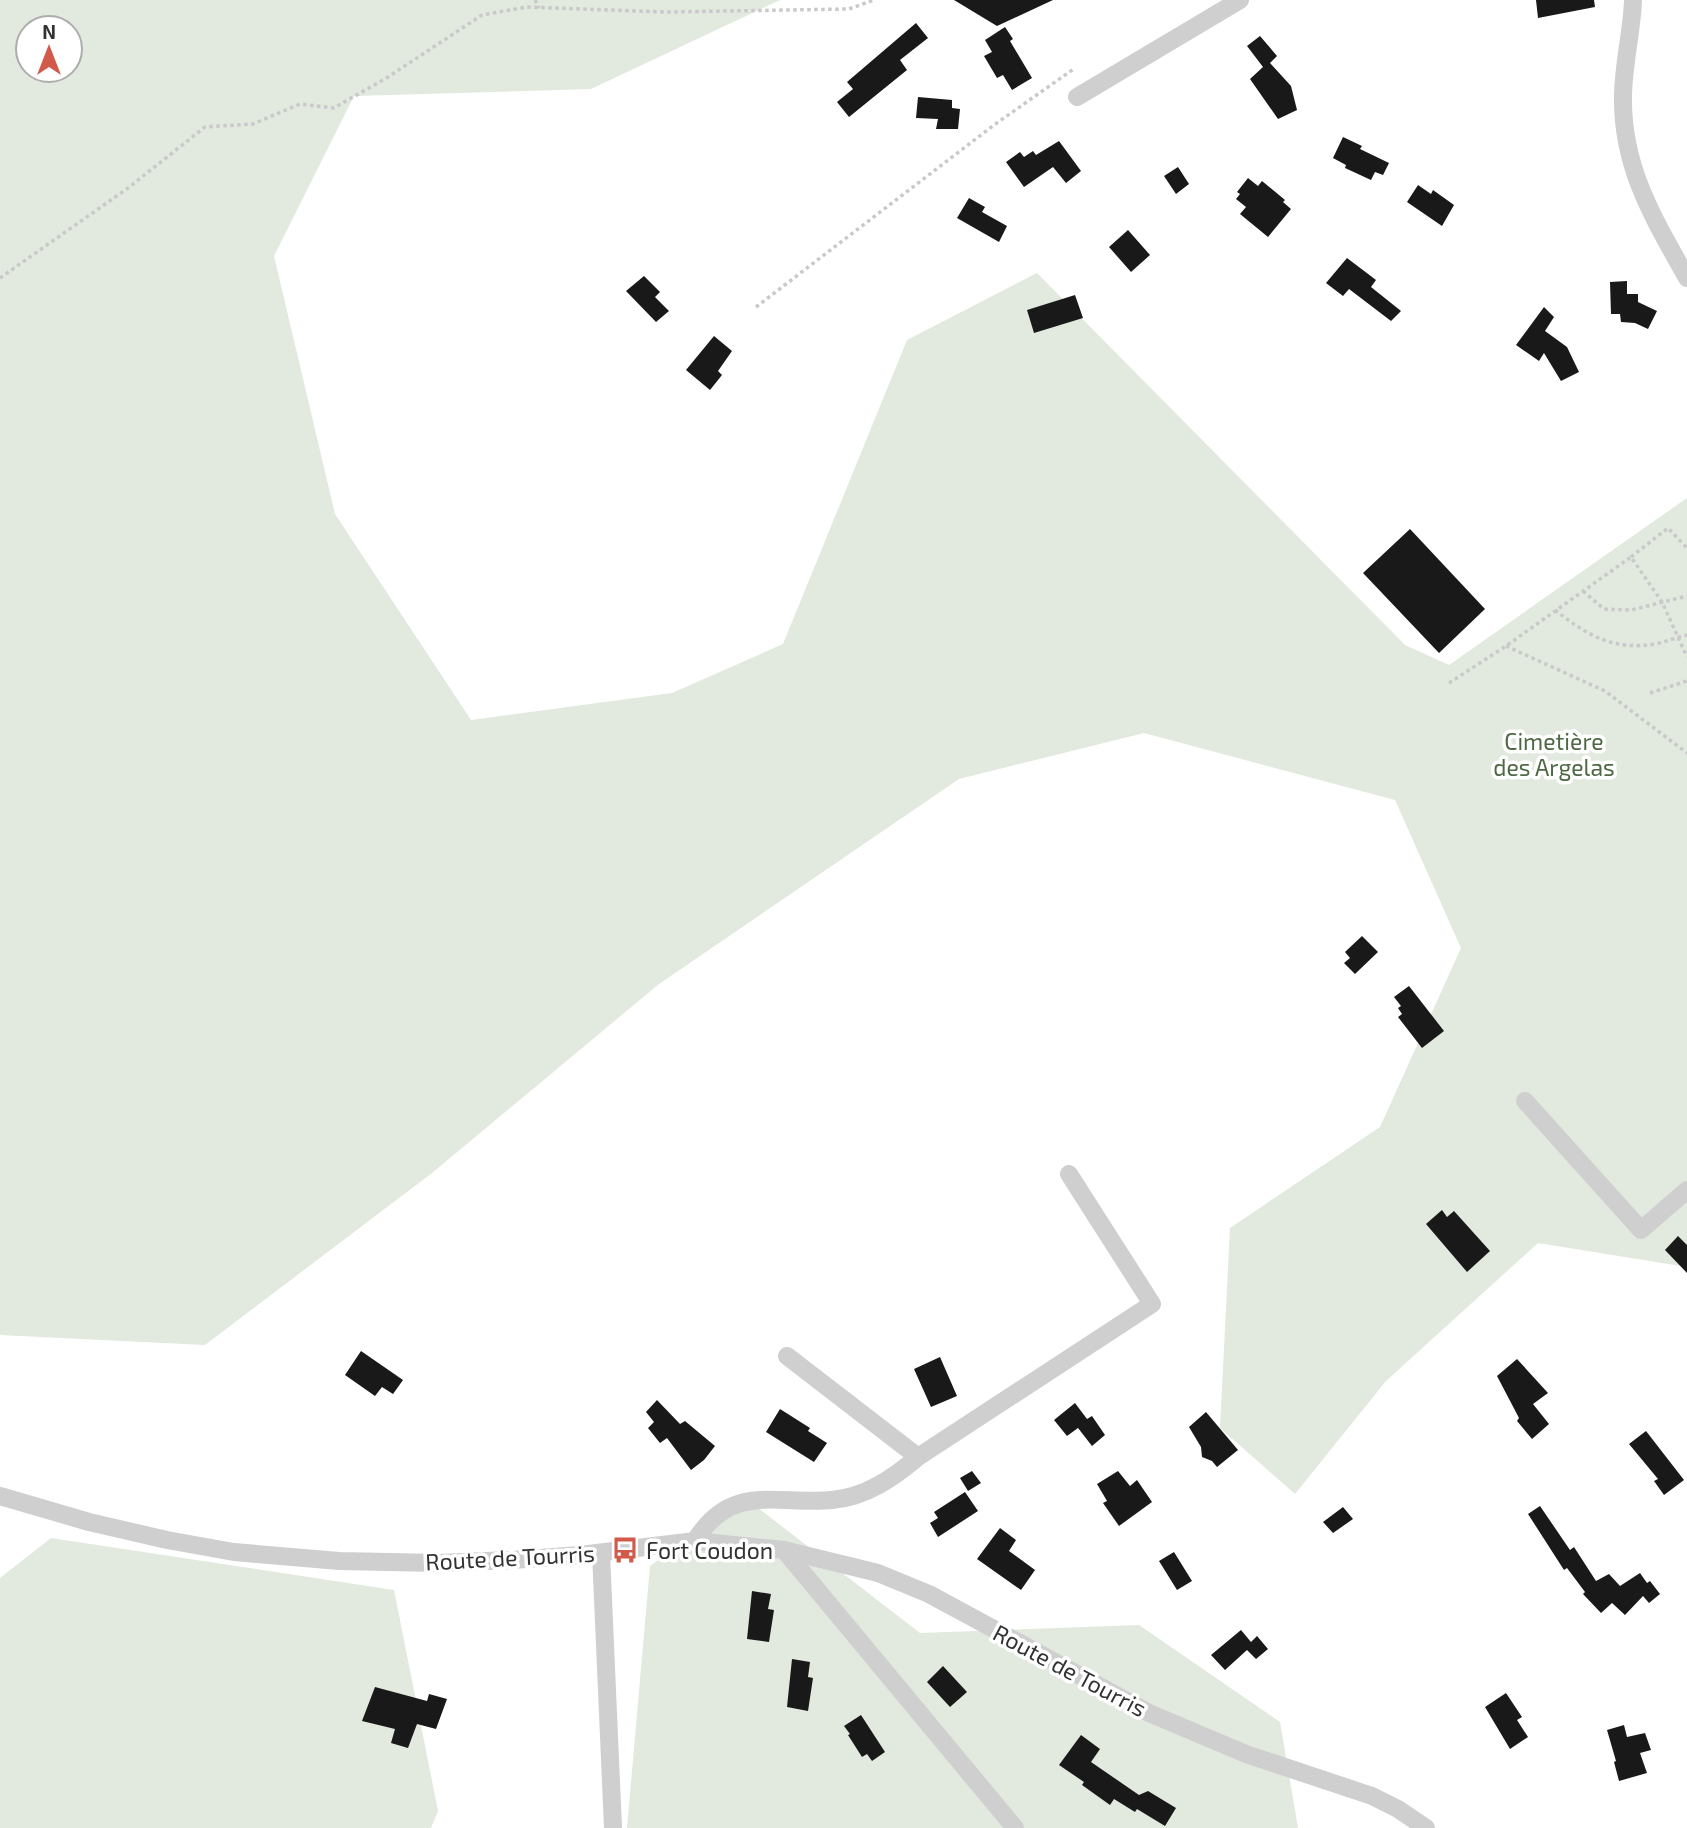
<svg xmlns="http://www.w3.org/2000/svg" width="1687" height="1828" font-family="'Exo 2',sans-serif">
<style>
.green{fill:#e2e9df;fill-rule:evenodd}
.building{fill:#191919}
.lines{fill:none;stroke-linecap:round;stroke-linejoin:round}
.path{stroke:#c9c9c9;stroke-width:3.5;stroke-dasharray:3.5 3.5;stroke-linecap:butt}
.minor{stroke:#cfcfcf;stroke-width:18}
.labels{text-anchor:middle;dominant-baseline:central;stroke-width:7;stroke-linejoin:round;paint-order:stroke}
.park-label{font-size:23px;fill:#4e6943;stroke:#fff}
.poi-label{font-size:23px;fill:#323232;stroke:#fff;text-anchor:start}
.street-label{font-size:23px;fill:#323232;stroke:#fff}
</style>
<rect width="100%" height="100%" fill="#fff"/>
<path class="green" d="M 0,0 L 780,0 L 591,89 L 354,96 L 274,256 L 335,514 L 471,720 L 672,693 L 783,644 L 907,340 L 1037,273 L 1405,645 L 1449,665 L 1687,498 L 1687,1267 L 1538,1243 L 1386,1381 L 1295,1494 L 1220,1428 L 1230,1228 L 1380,1127 L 1461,948 L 1395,800 L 1144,733 L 959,779 L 659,984 L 432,1173 L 205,1345 L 0,1335 ZM 28,28 L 70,28 L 70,70 L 28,70 Z
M 744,1497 L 920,1633 L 1139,1625 L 1280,1722 L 1298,1828 L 627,1828 L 650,1566 Z
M 51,1538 L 394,1590 L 438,1811 L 431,1828 L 0,1828 L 0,1578 Z"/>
<path class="building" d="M 954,0 L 1053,0 L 997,26 Z
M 1536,0 L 1594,0 L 1595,7 L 1538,18 Z
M 916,23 L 928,38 L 900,60 L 907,70 L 849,117 L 837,102 L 853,89 L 847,82 Z
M 1005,27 L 1013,39 L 1010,41 L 1032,78 L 1012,90 L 1003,75 L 997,78 L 984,56 L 992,52 L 985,40 Z
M 1260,36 L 1277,56 L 1270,63 L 1291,86 L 1297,110 L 1278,119 L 1250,79 L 1263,67 L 1247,46 Z
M 918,97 L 952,100 L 952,108 L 960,109 L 958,129 L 936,129 L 938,119 L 916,118 Z
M 1343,137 L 1362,146 L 1360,149 L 1389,163 L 1383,175 L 1375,172 L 1371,180 L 1345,168 L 1346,165 L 1333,158 Z
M 1059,141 L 1081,171 L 1066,183 L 1053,167 L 1024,187 L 1006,162 L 1020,152 L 1024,157 L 1033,151 L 1036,155 Z
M 1178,167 L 1189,184 L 1176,194 L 1164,176 Z
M 1248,178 L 1258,186 L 1262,181 L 1285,200 L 1283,202 L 1291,209 L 1268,237 L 1240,214 L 1246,207 L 1236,199 L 1240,194 L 1237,192 Z
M 1418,185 L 1431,194 L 1433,190 L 1454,205 L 1442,226 L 1407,202 Z
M 969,198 L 985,207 L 982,212 L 1007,226 L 999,242 L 957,218 Z
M 1128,230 L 1150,255 L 1131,272 L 1109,247 Z
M 1347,258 L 1376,280 L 1371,287 L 1401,311 L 1391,321 L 1349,289 L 1343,296 L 1326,283 Z
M 644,276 L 660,292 L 655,297 L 669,311 L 656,322 L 626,291 Z
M 1627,281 L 1627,294 L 1638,294 L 1638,302 L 1657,311 L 1648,329 L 1635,323 L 1621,322 L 1620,314 L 1611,314 L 1610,282 Z
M 1075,295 L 1083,318 L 1034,333 L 1027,310 Z
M 1544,307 L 1554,317 L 1545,331 L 1567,347 L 1579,372 L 1561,381 L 1544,353 L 1539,361 L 1516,345 Z
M 714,336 L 732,351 L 718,371 L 722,375 L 710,390 L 686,370 Z
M 1410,529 L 1485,609 L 1439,653 L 1363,573 Z
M 1362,936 L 1378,952 L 1355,974 L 1344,963 L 1350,958 L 1345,952 Z
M 1409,986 L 1444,1031 L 1422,1048 L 1398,1017 L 1402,1014 L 1398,1008 L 1401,1006 L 1394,997 Z
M 1442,1210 L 1447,1217 L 1454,1211 L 1490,1251 L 1467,1272 L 1426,1224 Z
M 1678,1236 L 1687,1245 L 1687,1273 L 1665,1250 Z
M 361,1351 L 403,1380 L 393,1394 L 382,1387 L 375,1396 L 345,1375 Z
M 940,1357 L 957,1396 L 931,1407 L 914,1369 Z
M 1517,1359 L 1548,1393 L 1533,1404 L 1549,1424 L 1532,1439 L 1517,1421 L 1519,1418 L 1497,1376 Z
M 657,1400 L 680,1424 L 685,1421 L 715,1446 L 704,1460 L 691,1470 L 667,1438 L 660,1443 L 648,1428 L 654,1422 L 646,1412 Z
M 1075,1403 L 1087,1419 L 1092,1416 L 1105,1435 L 1092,1446 L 1078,1428 L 1067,1436 L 1054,1420 Z
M 780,1409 L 810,1428 L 808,1431 L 827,1443 L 814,1462 L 766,1432 Z
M 1206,1412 L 1238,1450 L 1217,1467 L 1212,1461 L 1202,1457 L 1201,1447 L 1189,1427 Z
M 1646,1431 L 1684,1480 L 1664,1495 L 1654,1481 L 1658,1479 L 1629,1444 Z
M 972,1471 L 981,1483 L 968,1491 L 960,1478 Z
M 1118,1471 L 1130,1486 L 1137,1480 L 1152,1502 L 1119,1526 L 1103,1503 L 1107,1501 L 1097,1484 Z
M 965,1492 L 978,1511 L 938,1537 L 930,1523 L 938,1518 L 934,1512 Z
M 1540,1506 L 1570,1550 L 1574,1547 L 1596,1581 L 1609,1574 L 1620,1586 L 1640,1573 L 1647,1583 L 1650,1581 L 1660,1594 L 1649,1603 L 1643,1596 L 1625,1615 L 1612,1603 L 1601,1613 L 1583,1594 L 1585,1592 L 1567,1568 L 1564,1570 L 1528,1514 Z
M 1343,1507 L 1353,1519 L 1333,1533 L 1323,1522 Z
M 1000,1528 L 1016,1540 L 1009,1551 L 1035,1570 L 1021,1590 L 977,1559 Z
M 1174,1552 L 1192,1581 L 1177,1590 L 1159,1561 Z
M 752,1591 L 771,1594 L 768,1609 L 774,1610 L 769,1642 L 747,1639 Z
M 1241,1630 L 1251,1642 L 1257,1636 L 1268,1649 L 1256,1659 L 1247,1650 L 1225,1670 L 1211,1655 Z
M 792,1659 L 810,1662 L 808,1677 L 813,1678 L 808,1711 L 787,1707 Z
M 943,1666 L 967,1692 L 950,1707 L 927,1682 Z
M 375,1687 L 427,1701 L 429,1694 L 447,1699 L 436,1729 L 417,1724 L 408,1748 L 391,1743 L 395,1729 L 362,1721 Z
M 1506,1693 L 1522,1717 L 1517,1720 L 1528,1737 L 1510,1749 L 1485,1707 Z
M 861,1715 L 885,1752 L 872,1761 L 867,1754 L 862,1757 L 848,1735 L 850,1734 L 844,1726 Z
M 1624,1725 L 1627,1737 L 1645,1733 L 1651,1750 L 1640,1753 L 1647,1773 L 1619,1781 L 1614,1762 L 1616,1761 L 1607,1730 Z
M 1081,1735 L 1100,1749 L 1091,1762 L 1139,1795 L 1148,1791 L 1176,1808 L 1165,1826 L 1137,1809 L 1135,1812 L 1114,1799 L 1110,1805 L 1082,1785 L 1084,1782 L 1059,1765 Z"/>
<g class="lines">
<path class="path" d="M 535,0 L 539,8
M 0,278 L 128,188 L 205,127 L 253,124 L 300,104 L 334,108 L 388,77 L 482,15 L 527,7 L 667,12 L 849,9 L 874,0
M 756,307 L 994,125 L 1075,68
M 1631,557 L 1668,528 L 1687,548
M 1583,591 L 1604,609 L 1631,610 L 1687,596
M 1555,610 C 1587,635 1613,651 1655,644 C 1666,642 1676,637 1687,635
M 1506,646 L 1605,691 L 1687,753
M 1449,683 L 1506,646 L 1631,557 L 1662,602 L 1687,657
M 1650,693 L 1687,681"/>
<path class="minor" d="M 1633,0 C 1632,32 1623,65 1623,97 C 1622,168 1654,219 1687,278
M 1077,97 L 1240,0
M 1525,1101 L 1641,1230 L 1687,1190
M 918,1457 L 1152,1304 L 1069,1174
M 0,1496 L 89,1522 L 167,1540 L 234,1552 L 339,1561 L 438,1563 L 513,1560 L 580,1555 L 695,1541 L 784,1550 L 878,1573 L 929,1594 L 1149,1713 L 1246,1754 L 1372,1796 L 1398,1809 L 1426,1828
M 695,1541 C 731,1482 777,1505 832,1500 C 866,1497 893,1478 918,1457 L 787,1356
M 784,1550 L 1015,1828
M 601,1553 L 613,1828"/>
</g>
<defs>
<g id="bus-bare" transform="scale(2.1)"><path d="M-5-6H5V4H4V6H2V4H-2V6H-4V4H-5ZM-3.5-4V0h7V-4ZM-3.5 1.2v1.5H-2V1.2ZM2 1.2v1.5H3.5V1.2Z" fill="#d25a4a" stroke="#fff" stroke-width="2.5" paint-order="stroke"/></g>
</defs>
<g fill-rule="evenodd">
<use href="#bus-bare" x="625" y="1550"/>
</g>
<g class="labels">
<g class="park-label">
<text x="1554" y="741">Cimetière<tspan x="1554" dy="26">des Argelas</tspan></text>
</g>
<g class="poi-label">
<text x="646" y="1550">Fort Coudon</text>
</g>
<g class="street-label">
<text transform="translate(510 1557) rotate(-3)">Route de Tourris</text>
<text transform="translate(1070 1670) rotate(28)">Route de Tourris</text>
</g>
</g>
<g transform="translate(49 49)"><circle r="33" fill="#ffffff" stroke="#adadad" stroke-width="2"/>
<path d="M0-5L12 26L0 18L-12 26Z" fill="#d25a4a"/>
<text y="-10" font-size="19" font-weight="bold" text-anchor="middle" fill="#323232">N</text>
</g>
</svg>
